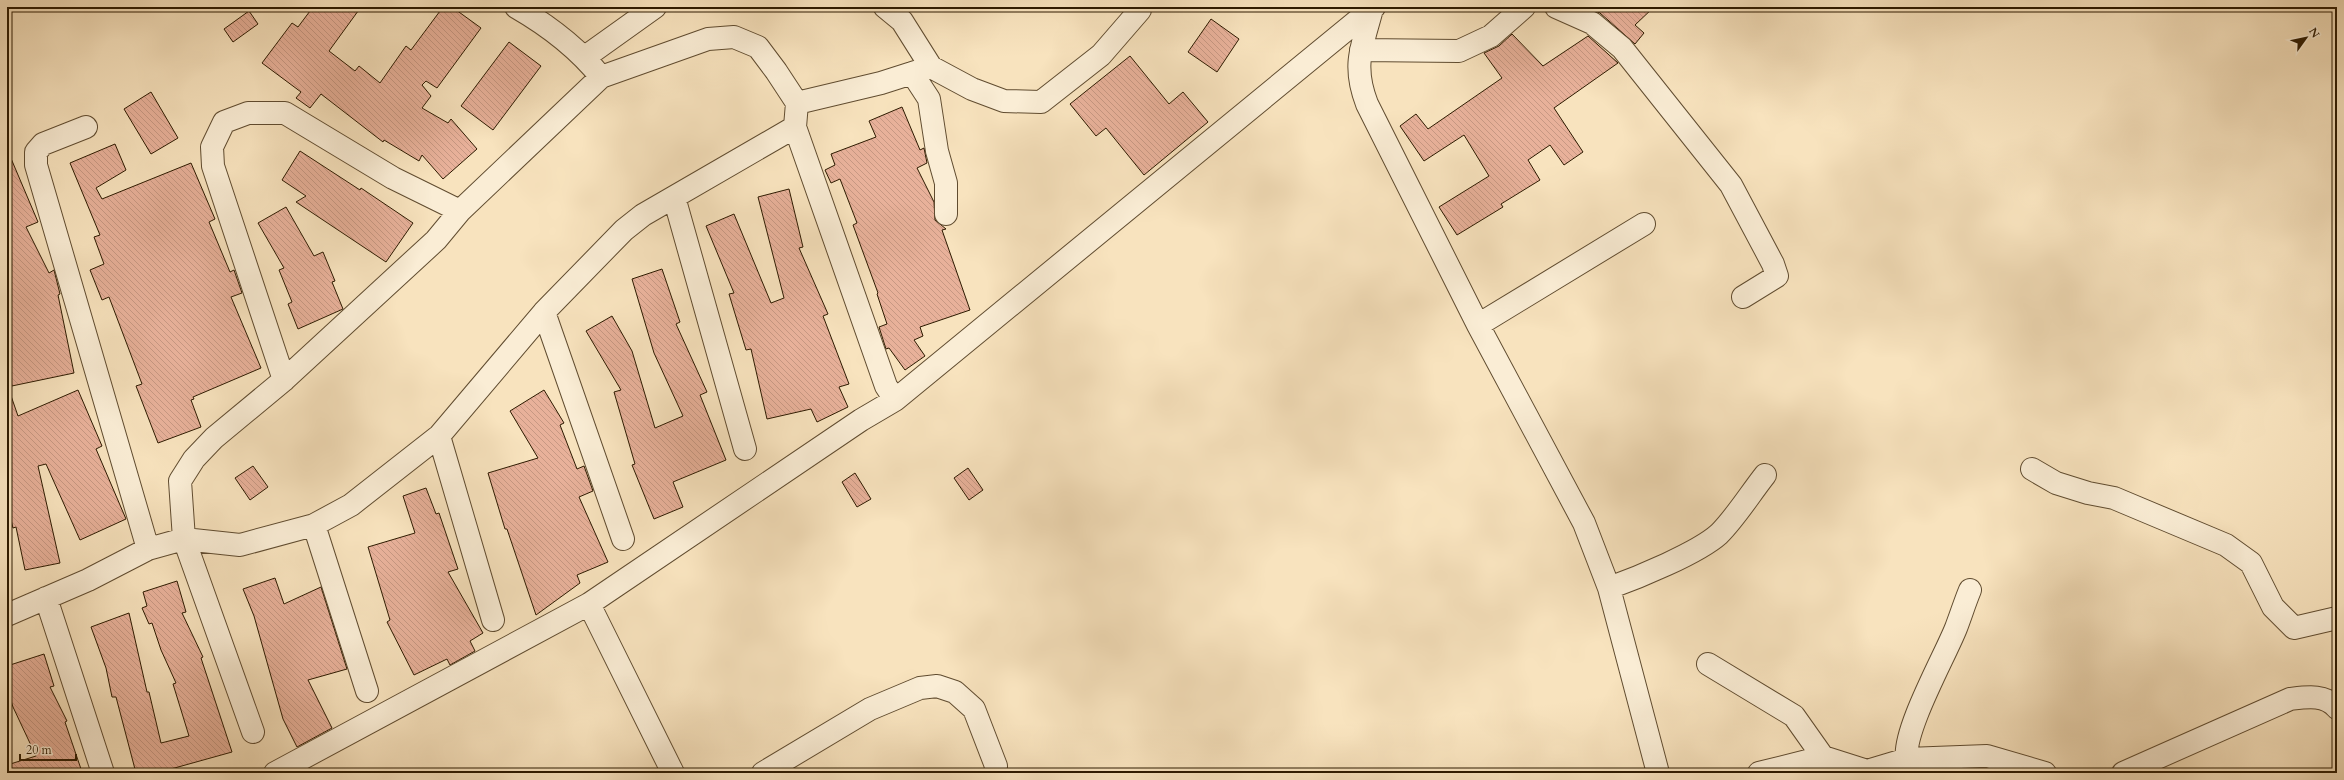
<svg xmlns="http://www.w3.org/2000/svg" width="2344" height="780" font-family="Cardo,serif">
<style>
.building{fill:url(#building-back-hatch);stroke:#2d1a00}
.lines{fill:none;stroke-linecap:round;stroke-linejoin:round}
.minor-casing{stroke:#604c30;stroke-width:24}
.minor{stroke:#faedd5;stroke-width:22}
</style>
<defs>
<pattern id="building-back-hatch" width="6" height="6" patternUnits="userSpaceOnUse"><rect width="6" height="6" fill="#e8b19a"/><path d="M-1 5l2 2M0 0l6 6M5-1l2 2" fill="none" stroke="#c79883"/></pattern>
</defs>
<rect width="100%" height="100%" fill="#f8e3be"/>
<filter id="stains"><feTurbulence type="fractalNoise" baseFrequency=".005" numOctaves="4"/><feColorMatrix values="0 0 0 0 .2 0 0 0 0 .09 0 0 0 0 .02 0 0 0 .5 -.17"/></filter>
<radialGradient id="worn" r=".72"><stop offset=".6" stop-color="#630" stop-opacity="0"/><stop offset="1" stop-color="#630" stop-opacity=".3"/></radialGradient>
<path class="building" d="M 313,7 L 361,7 L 329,51 L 355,71 L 359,66 L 380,83 L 406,46 L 411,50 L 443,7 L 452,7 L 481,28 L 437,88 L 426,81 L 422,85 L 431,96 L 422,108 L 448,123 L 451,119 L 477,149 L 443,179 L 422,155 L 419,161 L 384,140 L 383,142 L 321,94 L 310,108 L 296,98 L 301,92 L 262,63 L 292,23 L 298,27 Z
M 1587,7 L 1654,7 L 1635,25 L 1644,33 L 1635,44 L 1600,13 Z
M 249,11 L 258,24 L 233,42 L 224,29 Z
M 1211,19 L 1239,39 L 1217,72 L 1188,52 Z
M 1512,34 L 1543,66 L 1588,36 L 1618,63 L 1554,108 L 1583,152 L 1564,165 L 1550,145 L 1528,160 L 1540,180 L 1501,204 L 1503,207 L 1457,235 L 1439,207 L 1489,176 L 1464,135 L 1424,161 L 1400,126 L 1416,114 L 1428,129 L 1502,78 L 1484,53 L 1499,46 Z
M 509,42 L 541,66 L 493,130 L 461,106 Z
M 1130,56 L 1169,104 L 1183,92 L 1208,122 L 1144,175 L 1106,128 L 1096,136 L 1070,104 Z
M 151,92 L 178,138 L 151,154 L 124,109 Z
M 902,107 L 920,150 L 924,148 L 927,163 L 917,168 L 934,202 L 935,220 L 946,229 L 942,230 L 970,310 L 920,327 L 923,336 L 914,340 L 925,356 L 905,370 L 889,348 L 886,349 L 879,327 L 887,324 L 877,294 L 878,293 L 853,225 L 857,223 L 840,179 L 831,183 L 825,170 L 835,165 L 831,154 L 876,137 L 869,121 Z
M 115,144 L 126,170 L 96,188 L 102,199 L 191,163 L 215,219 L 209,222 L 230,272 L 234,270 L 242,293 L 231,297 L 261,368 L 193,397 L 194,399 L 191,400 L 201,427 L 158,443 L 136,386 L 142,384 L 109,297 L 102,300 L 90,270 L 104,264 L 94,237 L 100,235 L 70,163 Z
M 7,149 L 38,222 L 26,227 L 49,273 L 54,270 L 60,294 L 58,295 L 74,373 L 7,387 Z
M 300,151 L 360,190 L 361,188 L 413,223 L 386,262 L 296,202 L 306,196 L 282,180 Z
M 789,189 L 803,247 L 799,248 L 828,314 L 823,316 L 849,384 L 839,387 L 848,407 L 817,422 L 811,409 L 767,419 L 751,349 L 746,350 L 729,294 L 734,293 L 706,226 L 734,214 L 771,303 L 784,298 L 758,197 Z
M 286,207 L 314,256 L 323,252 L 335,281 L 332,282 L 343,309 L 298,329 L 288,304 L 292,302 L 279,270 L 284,268 L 258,223 Z
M 662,269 L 680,322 L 676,324 L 707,392 L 700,395 L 726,460 L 673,482 L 683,507 L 654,519 L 632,465 L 635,464 L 614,392 L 621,390 L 586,331 L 612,316 L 632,351 L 655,428 L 683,416 L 654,353 L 632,279 Z
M 9,390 L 18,416 L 78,390 L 102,446 L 96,449 L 126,519 L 80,540 L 46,464 L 38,466 L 60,563 L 25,570 L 16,527 L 13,528 L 7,505 L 7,391 Z
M 544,390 L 564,423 L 560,425 L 577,469 L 584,466 L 593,491 L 579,497 L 608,562 L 577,575 L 580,583 L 536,615 L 507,529 L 505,529 L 488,473 L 538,458 L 510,411 Z
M 253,466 L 268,487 L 250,500 L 235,478 Z
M 968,468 L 983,490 L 969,500 L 954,478 Z
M 855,473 L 871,499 L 857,507 L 842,482 Z
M 426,488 L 436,514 L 439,513 L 458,569 L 448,572 L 483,633 L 470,641 L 475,651 L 450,665 L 447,659 L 414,675 L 387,622 L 390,620 L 368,547 L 415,533 L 403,496 Z
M 275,578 L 284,604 L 321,587 L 347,669 L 308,680 L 332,728 L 297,747 L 283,719 L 254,616 L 243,589 Z
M 177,581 L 186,612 L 182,613 L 203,657 L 201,658 L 232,752 L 171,769 L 172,773 L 136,773 L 116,697 L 112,697 L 106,668 L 91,627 L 129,613 L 147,692 L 149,692 L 161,743 L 189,736 L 173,684 L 176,683 L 161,650 L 152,623 L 149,624 L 142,608 L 147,606 L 143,592 Z
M 44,654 L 54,686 L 50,687 L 67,721 L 65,722 L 81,769 L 68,773 L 7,773 L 7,765 L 36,756 L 13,707 L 7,689 L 7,666 Z"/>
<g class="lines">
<g class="minor-casing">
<path id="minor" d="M 516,7 C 549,26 577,47 601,77
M 885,7 L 902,21 L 931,67
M 1556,7 L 1592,23 L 1622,48 L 1731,185 L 1773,264 L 1777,276 L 1743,297
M 1372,9 C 1362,47 1352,65 1367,104 L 1478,325 L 1584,523 L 1609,588 L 1658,773
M 1361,50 L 1459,51 L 1491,36 L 1524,7
M 585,57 L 655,7
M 912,73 L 929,99 L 937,151 L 946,183 L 946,214
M 797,103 L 881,83 L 931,67 L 972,89 L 1004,101 L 1041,102 L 1101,55 L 1140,10
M 86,127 L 43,144 L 36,152 L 36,165 L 148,549
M 795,127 L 886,386 L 895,400
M 674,197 L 745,449
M 544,312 L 623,539
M 1478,325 L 1644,224
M 284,380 L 213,166 L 212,147 L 224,122 L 248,113 L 285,113 L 393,178 L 460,211
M 439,436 L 493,620
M 2032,469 L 2056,483 L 2088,493 L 2114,498 L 2226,545 L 2251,563 L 2273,607 L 2294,628 L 2337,618
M 314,525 L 367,691
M 1609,588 C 1637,578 1698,553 1719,534 C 1736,517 1750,494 1765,475
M 46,598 L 103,773
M 589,604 L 673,773
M 7,615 L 88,580 L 148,549 L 184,539 L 240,545 L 314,525 L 351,505 L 439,436 L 544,312 L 624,230 L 643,215 L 795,127 L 797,103 L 776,71 L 758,47 L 734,37 L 708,39 L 601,77 L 460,211 L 436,240 L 284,380 L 214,438 L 194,459 L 180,481 L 184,539 L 253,732
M 1708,664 L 1794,716 L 1823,757
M 1907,759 C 1902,732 1945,656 1956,628 C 1961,615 1965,602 1970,590
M 275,773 L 589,604 L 861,420 L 895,400 L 1374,7
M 763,773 L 870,709 L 920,688 L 937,686 L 955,692 L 974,709 L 996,766 L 995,773
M 1759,773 L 1823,757 L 1867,771
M 1866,773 L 1867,771 L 1907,759 L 1987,756 L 2045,773
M 2123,773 L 2290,699 C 2307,697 2325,694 2337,708"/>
</g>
<use href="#minor" class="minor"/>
</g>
<rect width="2344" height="780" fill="none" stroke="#f8e3be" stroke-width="24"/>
<rect x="8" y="8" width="2328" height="764" fill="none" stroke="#2d1a00" stroke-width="2"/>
<rect x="12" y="12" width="2320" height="756" fill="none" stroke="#2d1a00"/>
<g transform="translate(2306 38) rotate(57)" stroke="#faedd5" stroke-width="3" paint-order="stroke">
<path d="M0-3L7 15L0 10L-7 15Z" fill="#2d1a00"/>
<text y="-6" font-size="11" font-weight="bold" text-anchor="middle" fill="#2d1a00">N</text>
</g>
<path d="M20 754v6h56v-6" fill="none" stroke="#2d1a00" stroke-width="2"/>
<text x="26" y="754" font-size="12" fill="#2d1a00" stroke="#faedd5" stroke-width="3" paint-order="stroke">20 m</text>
<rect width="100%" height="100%" filter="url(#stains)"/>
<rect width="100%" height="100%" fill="url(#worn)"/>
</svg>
